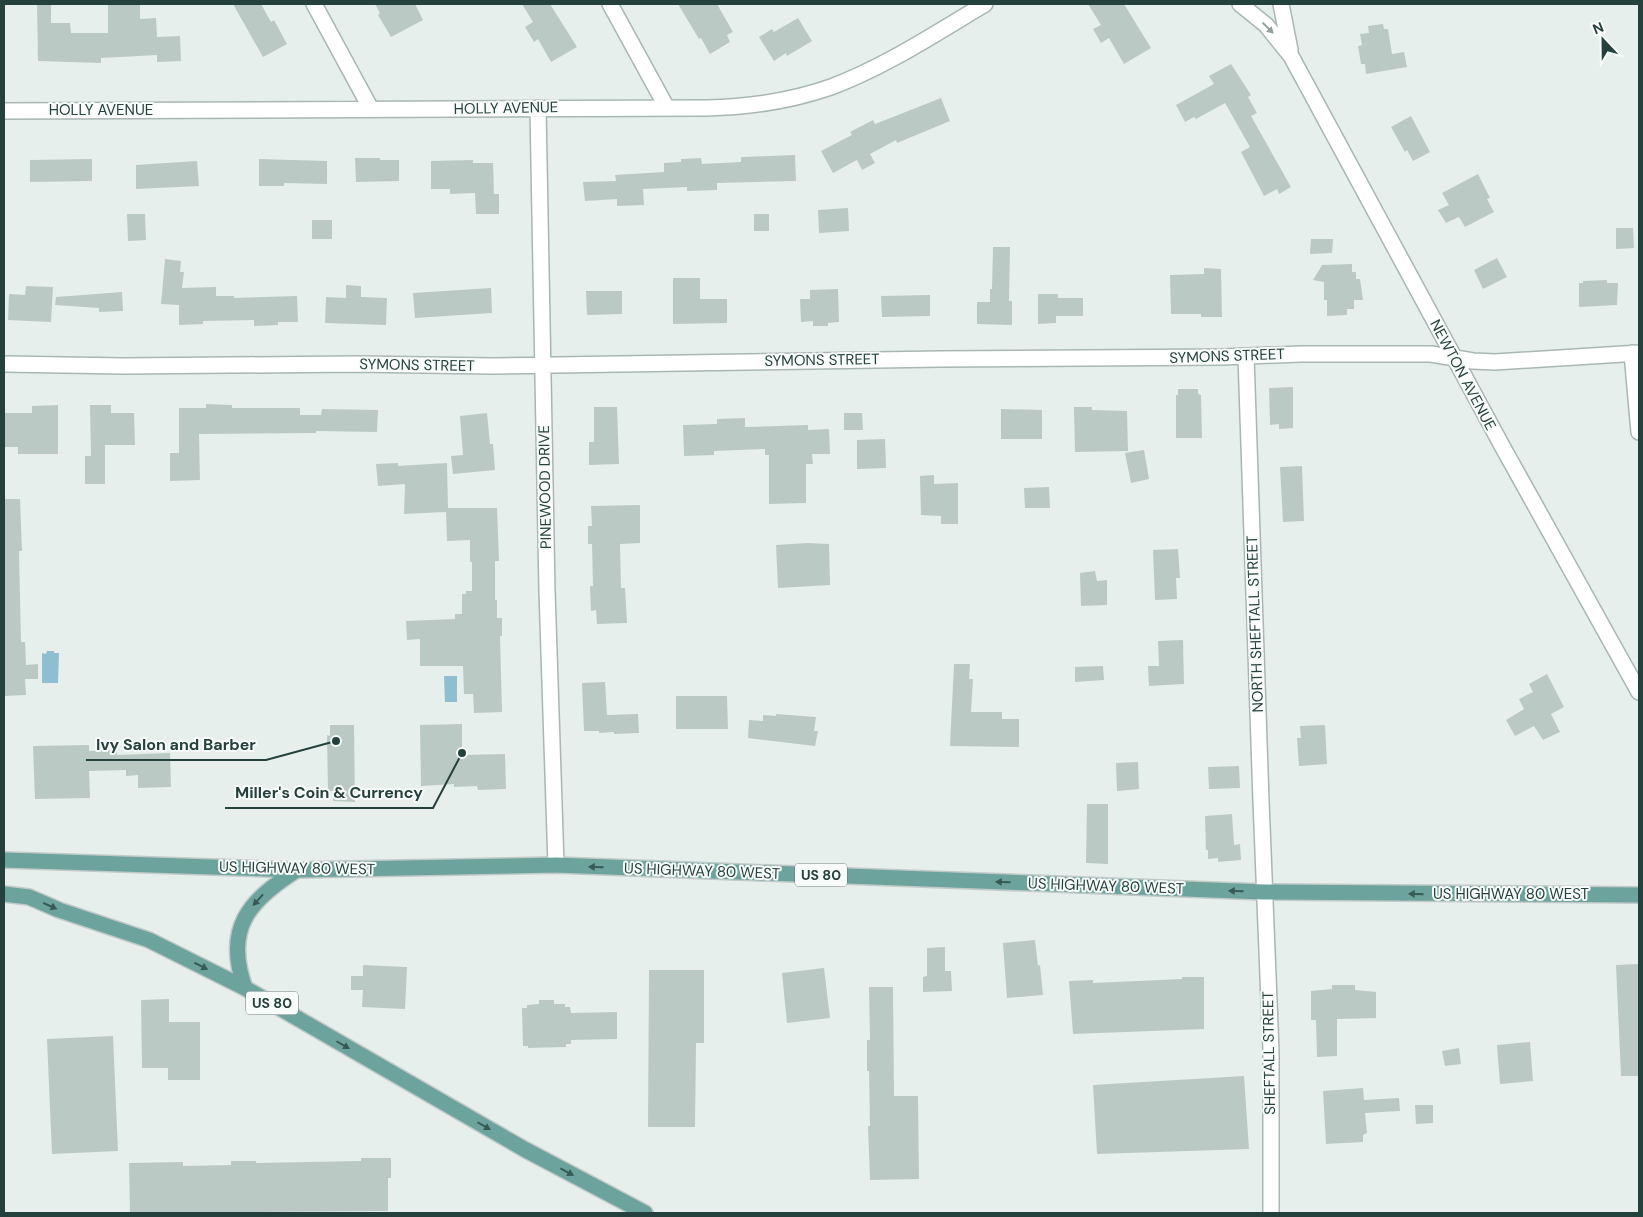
<svg xmlns="http://www.w3.org/2000/svg" width="1643" height="1217" font-family="'DM Sans',sans-serif">
<style>
.water{fill:#90bed1}
.building{fill:#bbc9c5}
.lines{fill:none;stroke-linecap:round;stroke-linejoin:round}
.minor-casing{stroke:#a8b7b4;stroke-width:18}
.primary-casing{stroke:#c2cac9;stroke-width:18}
.minor{stroke:#fff;stroke-width:15}
.primary{stroke:#6ca39c;stroke-width:15}
.oneway{fill:#92a09e}
.oneway2{fill:#375a55}
.labels{text-anchor:middle;dominant-baseline:central;stroke-width:4;stroke-linejoin:round;paint-order:stroke}
.shield{fill:#f7fbf9;stroke:#647975;stroke-width:1}
.shield-label{font-size:14px;font-weight:bold;fill:#25413d}
.street-label{font-size:15px;fill:#25413d;stroke:#f7fbf9}
.leader{fill:none;stroke:#25413d;stroke-width:2}
.callout-dot{fill:#25413d;stroke:#f7fbf9;stroke-width:2}
.callout-label{font-size:16px;text-anchor:middle;font-weight:bold;fill:#25413d;stroke:#f7fbf9;stroke-width:4;stroke-linejoin:round;paint-order:stroke}
</style>
<rect width="100%" height="100%" fill="#e6efec"/>
<path class="water" d="M 47,651 L 54,651 L 54,653 L 59,653 L 58,683 L 42,683 L 42,653 L 46,654 Z
M 444,676 L 457,676 L 457,702 L 445,702 Z"/>
<path class="building" d="M 37,4 L 51,4 L 51,23 L 70,23 L 71,33 L 108,33 L 108,4 L 140,4 L 140,19 L 156,18 L 157,37 L 180,36 L 181,61 L 157,62 L 157,55 L 101,58 L 101,63 L 38,61 Z
M 233,4 L 261,4 L 271,22 L 274,20 L 287,44 L 263,57 Z
M 375,4 L 415,4 L 423,20 L 391,37 L 378,15 L 380,13 Z
M 522,4 L 550,4 L 577,47 L 551,62 L 538,39 L 534,42 L 525,27 L 533,22 Z
M 678,4 L 717,4 L 733,32 L 727,35 L 730,42 L 710,54 L 701,38 L 699,39 Z
M 1088,4 L 1124,4 L 1151,48 L 1124,64 L 1109,38 L 1101,43 L 1093,29 L 1101,25 Z
M 798,18 L 812,41 L 787,56 L 786,53 L 774,61 L 759,37 L 772,29 L 774,32 Z
M 1383,24 L 1384,29 L 1388,29 L 1392,54 L 1404,52 L 1407,67 L 1366,74 L 1365,64 L 1361,64 L 1358,46 L 1362,45 L 1360,34 L 1369,33 L 1368,26 Z
M 1231,64 L 1251,95 L 1248,97 L 1257,113 L 1251,116 L 1291,187 L 1279,194 L 1277,189 L 1264,196 L 1241,152 L 1250,147 L 1225,103 L 1196,119 L 1194,117 L 1185,122 L 1176,105 L 1214,84 L 1209,76 Z
M 941,98 L 950,121 L 897,143 L 896,140 L 870,154 L 875,163 L 862,170 L 857,160 L 833,173 L 821,151 L 852,135 L 850,132 L 873,120 L 875,124 Z
M 1411,116 L 1430,152 L 1413,161 L 1407,150 L 1405,152 L 1391,127 Z
M 795,155 L 796,181 L 717,183 L 717,190 L 687,191 L 687,187 L 643,189 L 644,205 L 617,206 L 617,199 L 585,201 L 583,182 L 616,181 L 615,175 L 664,172 L 664,163 L 681,162 L 681,159 L 701,158 L 702,164 L 741,162 L 741,157 Z
M 355,158 L 380,158 L 380,160 L 399,160 L 399,181 L 356,182 Z
M 92,159 L 92,181 L 30,182 L 30,160 Z
M 259,159 L 327,161 L 327,184 L 284,183 L 284,186 L 259,186 Z
M 473,160 L 473,163 L 493,163 L 494,194 L 499,194 L 499,214 L 476,214 L 475,193 L 450,194 L 450,189 L 431,189 L 431,161 Z
M 197,161 L 199,186 L 136,189 L 136,165 Z
M 1478,174 L 1490,198 L 1487,199 L 1494,212 L 1465,227 L 1459,217 L 1446,223 L 1438,210 L 1449,205 L 1442,193 Z
M 848,208 L 849,231 L 819,233 L 818,210 Z
M 127,214 L 145,214 L 146,240 L 128,241 Z
M 754,214 L 769,214 L 769,231 L 754,231 Z
M 312,220 L 332,220 L 332,239 L 312,239 Z
M 1616,228 L 1633,228 L 1634,248 L 1616,249 Z
M 1311,239 L 1333,239 L 1332,253 L 1310,254 Z
M 993,247 L 1010,247 L 1009,301 L 1012,301 L 1012,325 L 977,324 L 977,302 L 990,302 L 990,289 L 992,289 Z
M 1497,258 L 1507,277 L 1483,289 L 1474,270 Z
M 165,259 L 181,261 L 180,272 L 184,272 L 182,288 L 216,287 L 216,296 L 234,296 L 234,298 L 297,296 L 298,322 L 278,322 L 278,325 L 254,326 L 254,320 L 203,321 L 203,324 L 179,325 L 179,305 L 161,304 Z
M 1352,264 L 1352,272 L 1356,272 L 1356,279 L 1360,279 L 1363,300 L 1354,300 L 1354,309 L 1347,309 L 1347,315 L 1327,316 L 1327,300 L 1324,300 L 1324,282 L 1313,280 L 1322,265 Z
M 1204,268 L 1221,269 L 1222,317 L 1201,317 L 1201,314 L 1171,314 L 1170,275 L 1204,274 Z
M 673,278 L 700,278 L 700,299 L 727,299 L 727,323 L 673,324 Z
M 1607,280 L 1607,283 L 1618,283 L 1617,305 L 1579,307 L 1579,283 L 1583,283 L 1583,281 Z
M 346,285 L 361,286 L 361,297 L 387,298 L 386,325 L 325,323 L 326,297 L 346,298 Z
M 26,286 L 53,287 L 51,322 L 8,320 L 9,294 L 25,295 Z
M 491,288 L 492,313 L 415,318 L 413,293 Z
M 838,289 L 839,322 L 828,323 L 828,326 L 813,326 L 813,321 L 801,322 L 800,299 L 810,299 L 810,290 Z
M 586,291 L 622,291 L 622,314 L 587,315 Z
M 122,292 L 123,311 L 99,312 L 99,308 L 55,305 L 56,297 Z
M 1038,294 L 1058,294 L 1058,298 L 1083,298 L 1083,316 L 1056,316 L 1056,323 L 1038,324 Z
M 930,295 L 930,316 L 882,317 L 881,296 Z
M 1293,387 L 1293,428 L 1279,429 L 1279,424 L 1270,425 L 1269,388 Z
M 1178,389 L 1198,389 L 1198,394 L 1201,395 L 1202,438 L 1176,438 L 1176,395 L 1178,395 Z
M 206,404 L 232,405 L 232,408 L 300,408 L 300,415 L 321,415 L 322,409 L 378,410 L 377,432 L 316,431 L 316,433 L 199,434 L 200,480 L 170,481 L 170,453 L 179,453 L 179,408 L 206,408 Z
M 58,405 L 58,454 L 18,454 L 18,447 L 4,447 L 4,413 L 32,413 L 32,406 Z
M 90,405 L 111,405 L 111,413 L 134,413 L 135,445 L 105,445 L 105,484 L 85,484 L 85,456 L 91,456 Z
M 594,407 L 617,407 L 619,464 L 589,465 L 589,442 L 594,442 Z
M 1074,407 L 1092,407 L 1092,410 L 1127,411 L 1128,451 L 1075,452 Z
M 1001,409 L 1042,410 L 1042,439 L 1001,439 Z
M 487,413 L 490,444 L 493,444 L 495,470 L 453,474 L 451,456 L 463,455 L 460,416 Z
M 844,413 L 862,413 L 863,430 L 844,430 Z
M 745,418 L 745,427 L 808,425 L 808,430 L 829,429 L 830,454 L 812,454 L 813,464 L 806,464 L 806,503 L 769,504 L 769,455 L 765,455 L 765,449 L 714,451 L 714,455 L 684,456 L 683,425 L 717,424 L 717,419 Z
M 885,439 L 886,468 L 857,469 L 857,440 Z
M 1144,450 L 1149,479 L 1131,483 L 1125,453 Z
M 398,463 L 398,466 L 447,463 L 448,508 L 497,508 L 499,561 L 495,561 L 495,600 L 497,600 L 497,618 L 502,618 L 502,636 L 500,636 L 502,712 L 474,713 L 473,694 L 464,694 L 463,666 L 420,666 L 420,639 L 407,640 L 406,621 L 455,619 L 455,614 L 462,614 L 462,594 L 466,594 L 466,591 L 472,591 L 472,562 L 470,562 L 470,540 L 447,541 L 446,512 L 404,514 L 405,484 L 378,486 L 376,464 Z
M 1302,466 L 1304,521 L 1283,522 L 1280,467 Z
M 934,475 L 934,484 L 958,483 L 958,524 L 941,524 L 941,516 L 921,515 L 920,476 Z
M 1049,487 L 1050,508 L 1025,508 L 1024,488 Z
M 4,499 L 20,499 L 22,551 L 19,551 L 21,642 L 25,642 L 26,665 L 38,664 L 38,679 L 25,679 L 26,695 L 5,696 Z
M 640,505 L 640,543 L 620,544 L 621,588 L 625,588 L 627,623 L 597,624 L 596,610 L 591,611 L 590,586 L 593,586 L 592,544 L 588,544 L 588,526 L 592,526 L 591,506 Z
M 807,543 L 829,544 L 830,585 L 778,588 L 776,545 Z
M 1178,549 L 1180,578 L 1176,578 L 1177,599 L 1155,600 L 1153,550 Z
M 1095,571 L 1097,581 L 1107,580 L 1107,605 L 1081,606 L 1080,573 Z
M 1183,640 L 1184,684 L 1149,686 L 1148,666 L 1159,666 L 1158,641 Z
M 954,664 L 970,664 L 969,679 L 973,679 L 971,712 L 1002,712 L 1002,719 L 1019,719 L 1019,747 L 950,746 Z
M 1103,666 L 1104,680 L 1075,682 L 1075,667 Z
M 1547,674 L 1564,707 L 1551,714 L 1560,732 L 1543,740 L 1534,726 L 1515,736 L 1506,720 L 1524,709 L 1519,699 L 1533,692 L 1529,684 Z
M 605,682 L 607,715 L 638,714 L 639,733 L 614,734 L 614,732 L 599,733 L 599,731 L 584,731 L 582,683 Z
M 676,696 L 727,696 L 728,729 L 676,729 Z
M 776,714 L 816,717 L 814,731 L 818,731 L 815,746 L 748,738 L 749,720 L 763,721 L 763,715 L 776,716 Z
M 462,724 L 462,755 L 505,754 L 506,789 L 478,790 L 477,786 L 454,787 L 454,784 L 421,786 L 420,725 Z
M 330,725 L 354,725 L 355,802 L 333,801 L 333,791 L 328,791 L 327,735 L 330,736 Z
M 1325,725 L 1327,764 L 1299,766 L 1297,738 L 1301,738 L 1300,726 Z
M 89,745 L 89,751 L 117,750 L 117,755 L 170,753 L 171,787 L 138,788 L 138,775 L 126,776 L 126,770 L 89,771 L 90,798 L 35,799 L 33,746 Z
M 1138,762 L 1139,789 L 1117,791 L 1116,763 Z
M 1239,766 L 1240,788 L 1209,789 L 1208,767 Z
M 1087,804 L 1108,804 L 1108,864 L 1086,863 Z
M 1232,814 L 1234,845 L 1240,844 L 1241,860 L 1218,862 L 1218,858 L 1208,859 L 1208,850 L 1206,850 L 1205,816 Z
M 1035,940 L 1038,966 L 1040,965 L 1043,995 L 1007,998 L 1003,943 Z
M 945,947 L 945,971 L 951,971 L 952,991 L 923,992 L 923,977 L 927,976 L 927,948 Z
M 1639,964 L 1639,1076 L 1621,1076 L 1616,965 Z
M 363,965 L 407,967 L 405,1009 L 362,1007 L 363,990 L 351,990 L 351,976 L 363,976 Z
M 824,968 L 830,1018 L 787,1023 L 782,973 Z
M 649,970 L 704,970 L 704,1043 L 696,1043 L 695,1127 L 648,1127 Z
M 1182,977 L 1204,977 L 1204,1029 L 1073,1034 L 1069,981 L 1093,980 L 1093,983 L 1182,979 Z
M 1332,985 L 1355,985 L 1355,990 L 1376,992 L 1376,1018 L 1337,1019 L 1337,1056 L 1317,1057 L 1316,1020 L 1311,1020 L 1311,991 L 1332,989 Z
M 869,987 L 893,987 L 894,1096 L 918,1096 L 919,1179 L 870,1180 L 868,1126 L 870,1126 L 869,1071 L 867,1071 L 867,1040 L 870,1040 Z
M 169,999 L 169,1022 L 200,1022 L 200,1080 L 168,1080 L 168,1068 L 142,1068 L 141,1000 Z
M 539,1000 L 554,1000 L 554,1004 L 565,1004 L 565,1007 L 570,1007 L 571,1013 L 617,1012 L 617,1039 L 571,1040 L 571,1044 L 566,1044 L 566,1047 L 528,1048 L 528,1046 L 523,1046 L 522,1008 L 527,1008 L 527,1005 L 539,1004 Z
M 113,1036 L 118,1151 L 52,1154 L 47,1039 Z
M 1530,1042 L 1533,1081 L 1500,1084 L 1497,1045 Z
M 1459,1048 L 1461,1064 L 1445,1066 L 1442,1051 Z
M 1244,1076 L 1249,1149 L 1097,1154 L 1093,1085 Z
M 1363,1088 L 1364,1100 L 1399,1098 L 1400,1111 L 1365,1113 L 1367,1133 L 1363,1135 L 1363,1142 L 1326,1144 L 1323,1091 Z
M 1415,1105 L 1433,1105 L 1433,1123 L 1416,1124 Z
M 361,1158 L 391,1158 L 391,1178 L 388,1178 L 388,1211 L 130,1213 L 129,1163 L 183,1162 L 183,1166 L 231,1165 L 231,1161 L 256,1161 L 256,1163 L 361,1161 Z"/>
<g class="lines">
<g class="minor-casing">
<path id="minor" d="M 314,4 L 371,109
M 610,4 L 667,108
M 1240,4 L 1266,25 L 1291,56 L 1501,444 L 1639,692
M 1281,4 L 1290,50
M 538,108 L 547,591 L 556,865
M 4,111 L 707,108 C 749,107 791,101 831,87 C 885,67 936,33 985,4
M 1632,353 L 1639,432
M 1246,356 L 1261,801 L 1271,1051 L 1271,1213
M 4,364 L 124,366 L 357,364 L 492,366 L 941,359 L 1222,357 L 1300,354 L 1431,354 L 1473,361 L 1495,362 L 1639,353"/>
</g>
<g class="primary-casing">
<path id="primary" d="M 4,860 L 297,870 L 556,865 L 1264,892 L 1639,895
M 4,894 L 29,897 L 59,910 L 149,940 L 245,988 L 524,1149 L 645,1213
M 245,988 C 224,929 248,901 297,870"/>
</g>
<use href="#minor" class="minor"/>
<use href="#primary" class="primary"/>
</g>
<defs><path id="oneway-solid" d="M-6-.8H1V-3.2L6.5 0L1 3.2V.8H-6Z" transform="scale(1.25)"/></defs>
<use class="oneway" href="#oneway-solid" transform="translate(1268 28) rotate(45)"/>
<g class="oneway2">
<use href="#oneway-solid" transform="translate(596 867) rotate(-178)"/>
<use href="#oneway-solid" transform="translate(1003 882) rotate(-178)"/>
<use href="#oneway-solid" transform="translate(1236 891) rotate(-178)"/>
<use href="#oneway-solid" transform="translate(1416 894) rotate(-179)"/>
<use href="#oneway-solid" transform="translate(258 900) rotate(132)"/>
<use href="#oneway-solid" transform="translate(50 906) rotate(24)"/>
<use href="#oneway-solid" transform="translate(201 966) rotate(27)"/>
<use href="#oneway-solid" transform="translate(343 1045) rotate(30)"/>
<use href="#oneway-solid" transform="translate(484 1126) rotate(30)"/>
<use href="#oneway-solid" transform="translate(567 1172) rotate(28)"/>
</g>
<g class="labels">
<g class="shield">
<rect x="795" y="863.5" width="52" height="23" rx="4"/>
<rect x="246" y="991.5" width="52" height="23" rx="4"/>
</g>
<g class="shield-label">
<text x="821" y="875">US 80</text>
<text x="272" y="1003">US 80</text>
</g>
<g class="street-label">
<text transform="translate(506 108) rotate(-1)">HOLLY AVENUE</text>
<text x="101" y="110">HOLLY AVENUE</text>
<text transform="translate(1227 356) rotate(-2)">SYMONS STREET</text>
<text transform="translate(822 360) rotate(-1)">SYMONS STREET</text>
<text transform="translate(417 365) rotate(1)">SYMONS STREET</text>
<text transform="translate(1463 375) rotate(62)">NEWTON AVENUE</text>
<text transform="translate(545 487) rotate(-91)">PINEWOOD DRIVE</text>
<text transform="translate(1255 624) rotate(-92)">NORTH SHEFTALL STREET</text>
<text transform="translate(297 868) rotate(1)">US HIGHWAY 80 WEST</text>
<text transform="translate(702 871) rotate(2)">US HIGHWAY 80 WEST</text>
<text transform="translate(1106 886) rotate(2)">US HIGHWAY 80 WEST</text>
<text x="1511" y="894">US HIGHWAY 80 WEST</text>
<text transform="translate(1269 1053) rotate(-91)">SHEFTALL STREET</text>
</g>
</g>
<path class="leader" d="M336 741L266 760H86M462 753L433 808H225"/>
<g class="callout-dot">
<circle cx="336" cy="741" r="5"/>
<circle cx="462" cy="753" r="5"/>
</g>
<g class="callout-label">
<text x="176" y="750">Ivy Salon and Barber</text>
<text x="329" y="798">Miller's Coin &amp; Currency</text>
</g>
<rect width="1643" height="1217" fill="none" stroke="#25413d" stroke-width="10"/>
<g transform="translate(1603 40) rotate(338)" stroke="#f7fbf9" stroke-width="4" paint-order="stroke">
<path d="M0-4L9 19L0 12L-9 19Z" fill="#25413d"/>
<text y="-8" font-size="14" font-weight="bold" text-anchor="middle" fill="#25413d">N</text>
</g>
</svg>
